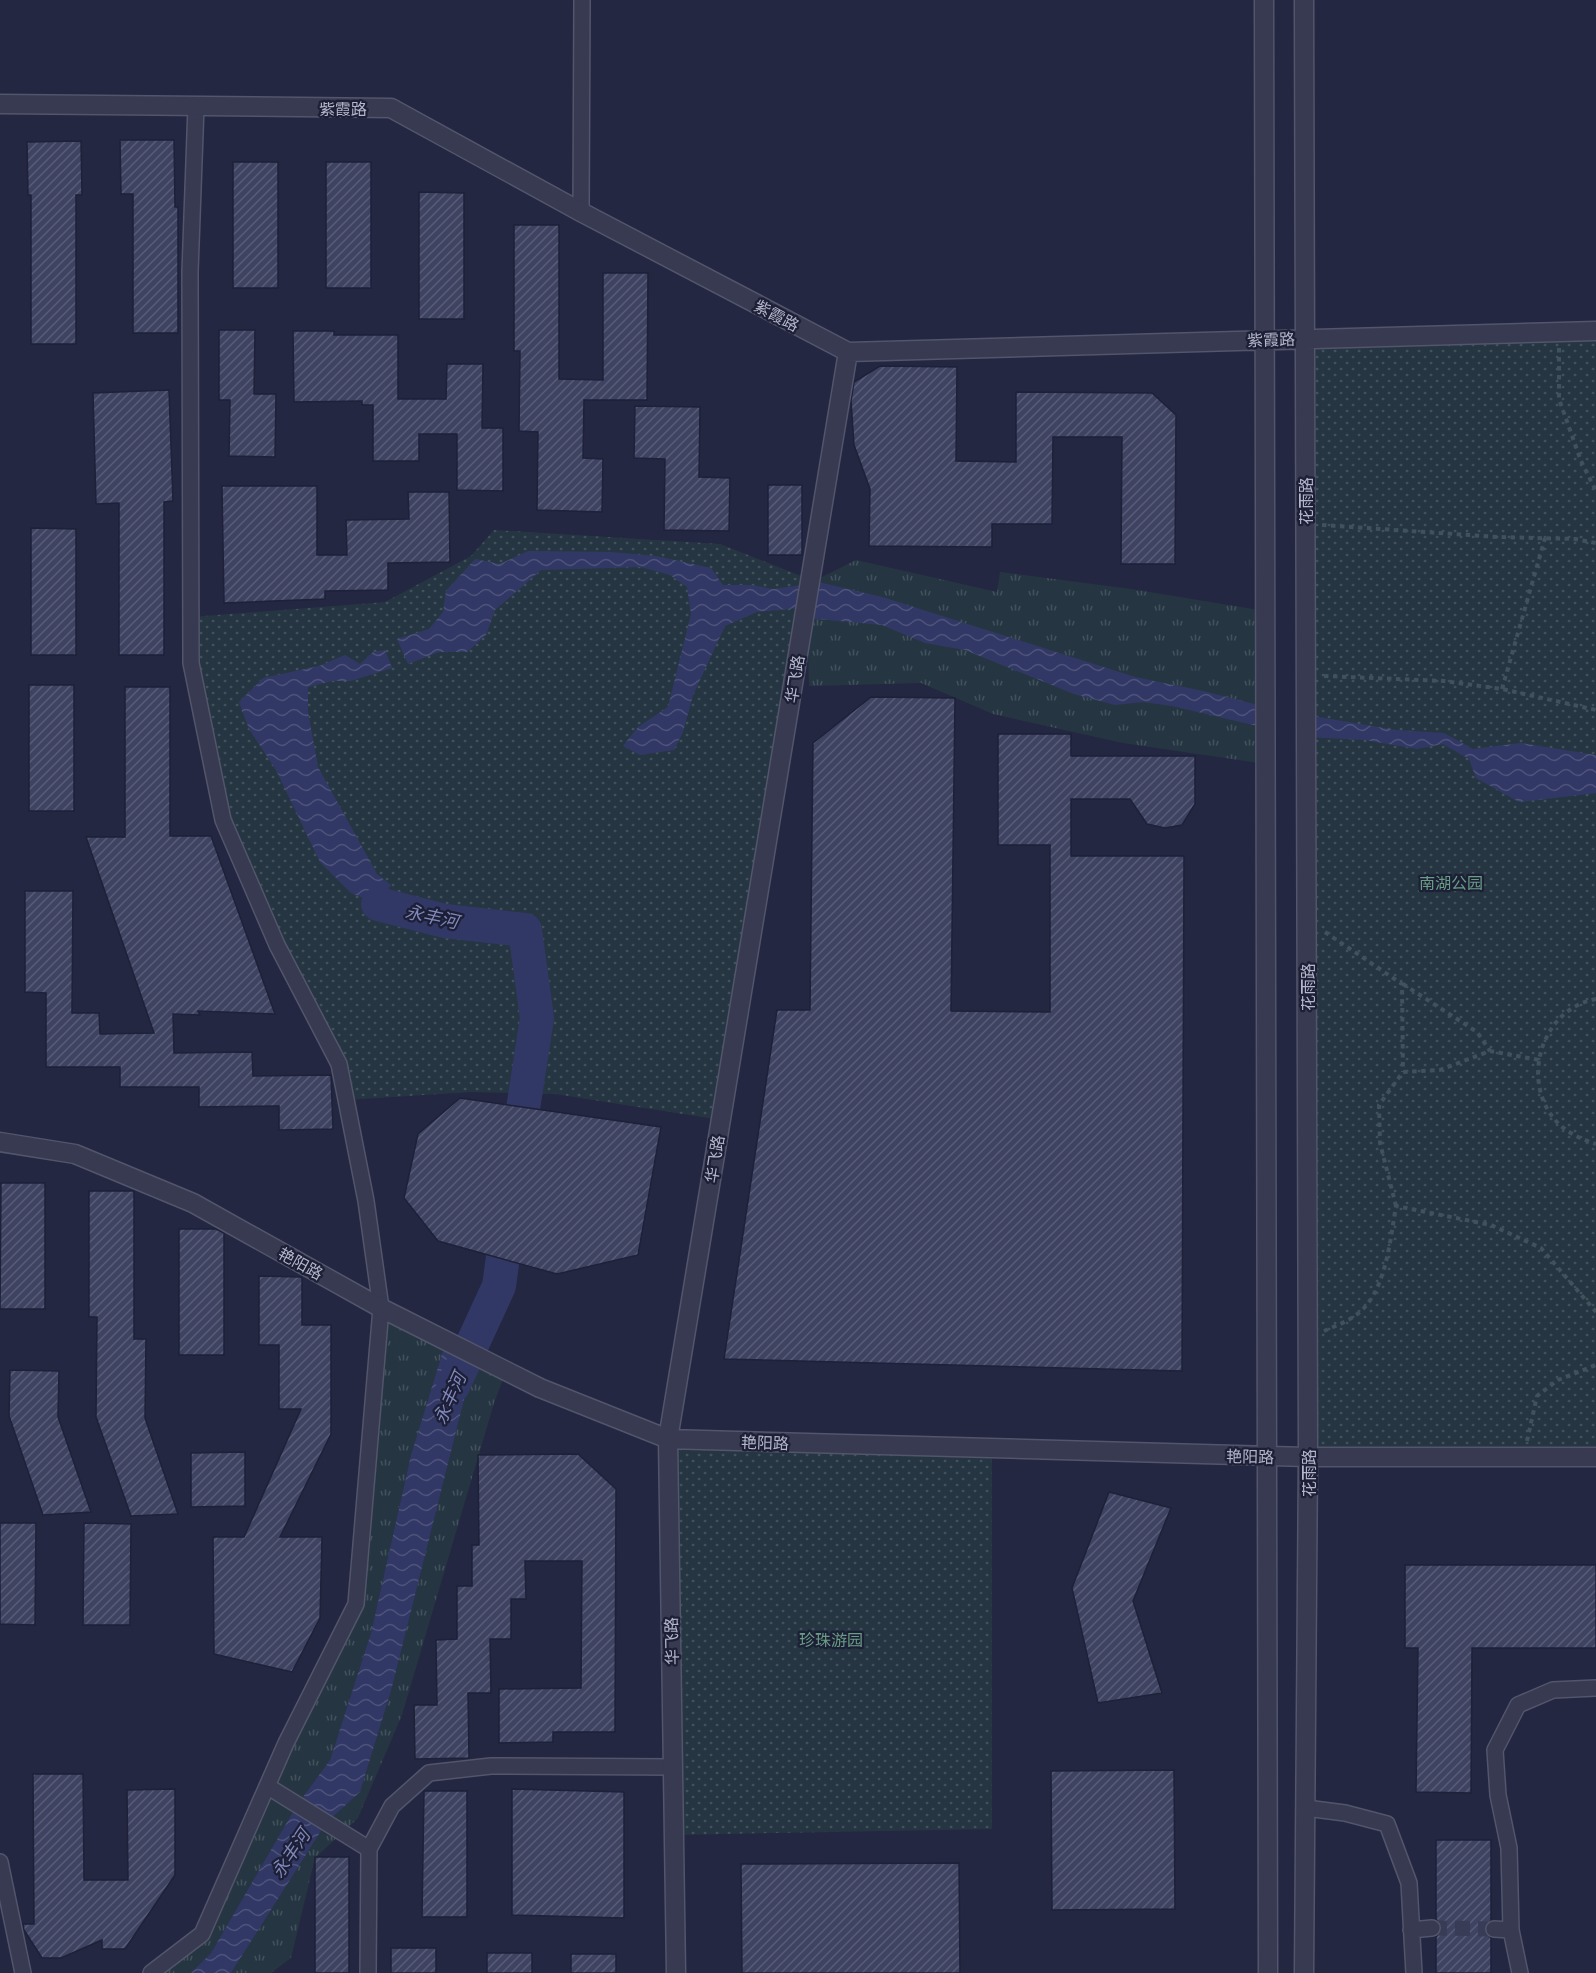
<svg xmlns="http://www.w3.org/2000/svg" width="1596" height="1973" font-family="Barlow,'Noto Sans SC',sans-serif">
<style>
.grass{fill:url(#grass-tufts)}
.park{fill:url(#park-dots)}
.water{fill:url(#water-waves)}
.lines{fill:none;stroke-linecap:round;stroke-linejoin:round}
.river{stroke:#323865;stroke-width:34}
.building{fill:url(#building-hatch);stroke:#1e2138;stroke-width:1.5}
.minor-tunnel{stroke:#393c56;stroke-width:15;stroke-dasharray:15 8;stroke-linecap:butt}
.minor-casing{stroke:#52556b;stroke-width:18}
.tertiary-casing{stroke:#52556b;stroke-width:21}
.path{stroke:#40525c;stroke-width:4;stroke-dasharray:4.5 4.5;stroke-linecap:butt}
.minor{stroke:#373a51;stroke-width:15}
.tertiary{stroke:#373a51;stroke-width:18}
.labels{text-anchor:middle;dominant-baseline:central;stroke-width:4.5;stroke-linejoin:round;paint-order:stroke}
.street-label{font-size:16px;fill:#b4b6cb;stroke:#1c1f36}
.park-label{font-size:16px;fill:#699e84;stroke:#1c1f36}
.water-label{font-size:18px;font-style:italic;fill:#8088b9;stroke:#1c1f36}
</style>
<defs>
<pattern id="grass-tufts" width="24" height="20" patternUnits="userSpaceOnUse" patternTransform="scale(1.5)"><rect width="24" height="20" fill="#253642"/><path d="M3 7l-1-3M5 7V3M7 7l1-3M15 17l-1-3M17 17v-4M19 17l1-3" fill="none" stroke="#42515c"/></pattern>
<pattern id="park-dots" width="8" height="8" patternUnits="userSpaceOnUse" patternTransform="scale(1.5)"><rect width="8" height="8" fill="#253642"/><path d="M2 2h.1M6 6h.1" fill="none" stroke="#42515c" stroke-width="1.8" stroke-linecap="round"/></pattern>
<pattern id="water-waves" width="16" height="10" patternUnits="userSpaceOnUse" patternTransform="scale(1.5)"><rect width="16" height="10" fill="#323865"/><path d="M0 5q4-4 8 0t8 0" fill="none" stroke="#4d537a"/></pattern>
<pattern id="building-hatch" width="6" height="6" patternUnits="userSpaceOnUse" patternTransform="scale(1.5)"><rect width="6" height="6" fill="#3e4362"/><path d="M-1 1l2-2M0 6l6-6M5 7l2-2" fill="none" stroke="#585c77"/></pattern>
</defs>
<rect width="100%" height="100%" fill="#232741"/>
<path class="grass" d="M 856,560 L 997,592 L 1000,572 L 1131,589 L 1265,611 L 1266,764 L 1123,743 L 993,714 L 921,683 L 809,686 L 807,618 L 814,581 Z
M 381,1308 L 446,1341 L 411,1455 L 371,1633 L 330,1760 L 297,1805 L 211,1953 L 191,1973 L 151,1973 L 203,1934 L 356,1604 Z
M 475,1356 L 506,1371 L 494,1403 L 402,1715 L 358,1818 L 315,1858 L 291,1958 L 271,1973 L 231,1973 L 326,1823 L 360,1792 L 391,1691 Z"/>
<path class="park" d="M 1596,331 L 1596,1458 L 1308,1457 L 1305,338 Z
M 494,530 L 720,544 L 814,581 L 721,1120 L 555,1094 L 471,1092 L 346,1100 L 333,1053 L 223,820 L 191,617 L 385,602 L 471,556 Z
M 668,1439 L 992,1449 L 992,1829 L 674,1835 Z"/>
<path class="water" d="M 528,551 L 610,552 L 656,556 L 711,568 L 723,585 L 751,585 L 773,589 L 802,585 L 799,608 L 757,612 L 725,626 L 693,695 L 683,732 L 674,750 L 640,755 L 623,746 L 638,727 L 668,707 L 691,614 L 687,587 L 670,575 L 641,567 L 541,570 L 495,610 L 486,635 L 467,652 L 439,652 L 408,664 L 397,639 L 429,629 L 443,612 L 446,591 L 475,559 L 500,564 Z
M 814,581 L 882,597 L 1135,677 L 1203,691 L 1266,707 L 1266,728 L 1172,706 L 1143,702 L 1115,705 L 1074,694 L 965,650 L 925,643 L 882,625 L 807,618 Z
M 385,650 L 392,668 L 351,681 L 332,681 L 308,687 L 308,712 L 318,767 L 377,874 L 391,885 L 378,904 L 351,893 L 320,862 L 276,770 L 249,729 L 239,702 L 263,678 L 319,666 L 345,655 L 360,664 L 373,652 Z
M 1306,715 L 1396,730 L 1444,733 L 1473,749 L 1521,743 L 1596,755 L 1596,793 L 1519,802 L 1476,778 L 1469,759 L 1443,744 L 1417,749 L 1365,740 L 1306,737 Z
M 446,1341 L 475,1356 L 391,1691 L 360,1792 L 326,1823 L 231,1973 L 191,1973 L 211,1953 L 297,1805 L 330,1760 L 371,1633 L 411,1455 Z"/>
<g class="lines">
<path class="river" d="M 378,904 L 445,921 L 525,930 L 537,1018 L 516,1154
M 453,1386 L 499,1286 L 509,1213"/>
</g>
<path class="building" d="M 120,140 L 174,140 L 175,207 L 178,207 L 178,333 L 133,333 L 133,194 L 121,194 Z
M 81,141 L 82,195 L 76,195 L 76,344 L 31,344 L 31,195 L 28,195 L 27,142 Z
M 233,162 L 278,162 L 278,288 L 233,288 Z
M 326,162 L 371,162 L 371,288 L 326,288 Z
M 419,192 L 464,193 L 464,319 L 419,319 Z
M 514,225 L 559,225 L 559,379 L 603,380 L 603,273 L 648,273 L 647,400 L 584,400 L 583,458 L 603,459 L 602,512 L 537,510 L 538,432 L 519,431 L 520,351 L 514,351 Z
M 219,330 L 255,330 L 254,394 L 276,394 L 275,457 L 229,456 L 230,400 L 219,400 Z
M 293,331 L 334,331 L 334,335 L 398,335 L 398,399 L 446,399 L 447,364 L 483,364 L 482,428 L 503,428 L 503,491 L 457,490 L 457,434 L 419,434 L 419,461 L 373,461 L 373,405 L 362,405 L 362,401 L 294,402 Z
M 880,366 L 957,367 L 956,461 L 1016,462 L 1016,392 L 1152,393 L 1176,415 L 1175,564 L 1121,564 L 1122,437 L 1053,437 L 1052,524 L 992,524 L 992,547 L 869,546 L 870,489 L 854,445 L 851,401 L 854,382 Z
M 169,390 L 173,501 L 164,502 L 164,655 L 119,655 L 119,503 L 96,504 L 93,393 Z
M 635,406 L 700,407 L 699,477 L 730,478 L 729,531 L 664,530 L 665,459 L 634,458 Z
M 768,485 L 802,485 L 802,555 L 768,555 Z
M 222,486 L 317,486 L 317,555 L 347,555 L 346,520 L 409,519 L 408,492 L 449,492 L 450,562 L 388,563 L 388,590 L 325,591 L 325,599 L 224,603 Z
M 31,528 L 76,529 L 76,655 L 31,655 Z
M 29,685 L 74,685 L 74,811 L 29,811 Z
M 125,687 L 170,687 L 170,836 L 211,836 L 275,1014 L 198,1011 L 200,1015 L 173,1014 L 174,1053 L 252,1052 L 253,1076 L 331,1075 L 333,1129 L 279,1130 L 279,1106 L 199,1107 L 199,1087 L 120,1087 L 120,1067 L 46,1067 L 46,993 L 25,992 L 25,891 L 73,891 L 72,1013 L 99,1013 L 100,1034 L 154,1033 L 86,837 L 125,837 Z
M 871,697 L 955,698 L 951,1011 L 1050,1012 L 1050,845 L 998,845 L 998,734 L 1071,734 L 1071,756 L 1195,756 L 1195,804 L 1182,825 L 1165,828 L 1147,824 L 1130,799 L 1071,799 L 1071,856 L 1184,856 L 1182,1371 L 724,1359 L 777,1010 L 810,1010 L 813,743 Z
M 460,1098 L 661,1127 L 638,1255 L 557,1274 L 438,1241 L 404,1198 L 418,1134 Z
M 1,1183 L 45,1183 L 45,1309 L 0,1309 Z
M 89,1191 L 134,1191 L 134,1339 L 146,1339 L 145,1418 L 178,1514 L 131,1516 L 96,1417 L 97,1317 L 89,1317 Z
M 179,1229 L 216,1229 L 224,1233 L 224,1355 L 179,1355 Z
M 259,1276 L 302,1277 L 302,1325 L 331,1325 L 331,1434 L 280,1537 L 322,1537 L 320,1618 L 292,1672 L 214,1654 L 213,1537 L 244,1537 L 301,1409 L 279,1409 L 279,1345 L 259,1345 Z
M 10,1370 L 59,1371 L 58,1417 L 91,1512 L 43,1515 L 9,1416 Z
M 245,1452 L 245,1506 L 191,1507 L 191,1453 Z
M 578,1454 L 616,1489 L 615,1732 L 553,1732 L 553,1742 L 499,1743 L 499,1689 L 581,1688 L 582,1561 L 525,1561 L 526,1599 L 511,1599 L 511,1639 L 490,1639 L 491,1693 L 468,1693 L 469,1758 L 415,1759 L 414,1705 L 437,1705 L 436,1640 L 457,1639 L 457,1586 L 472,1586 L 472,1545 L 479,1545 L 478,1455 Z
M 1109,1492 L 1171,1508 L 1133,1601 L 1162,1693 L 1098,1703 L 1072,1588 Z
M 0,1523 L 36,1523 L 35,1625 L 0,1624 Z
M 84,1523 L 131,1524 L 130,1625 L 83,1625 Z
M 1405,1565 L 1596,1565 L 1596,1648 L 1472,1648 L 1471,1793 L 1416,1792 L 1418,1648 L 1405,1648 Z
M 1174,1770 L 1175,1909 L 1052,1910 L 1051,1771 Z
M 33,1774 L 83,1774 L 84,1880 L 128,1880 L 127,1790 L 175,1789 L 175,1875 L 125,1949 L 102,1949 L 102,1940 L 61,1958 L 42,1958 L 24,1930 L 23,1924 L 34,1924 Z
M 512,1789 L 624,1792 L 624,1918 L 512,1915 Z
M 424,1791 L 467,1791 L 467,1917 L 422,1917 Z
M 1436,1840 L 1491,1840 L 1491,1920 L 1484,1929 L 1491,1938 L 1491,1973 L 1436,1973 L 1436,1937 L 1442,1928 L 1436,1919 Z
M 315,1857 L 349,1857 L 349,1973 L 315,1973 Z
M 959,1863 L 960,1973 L 742,1973 L 741,1864 Z
M 391,1948 L 436,1948 L 436,1973 L 391,1973 Z
M 487,1953 L 532,1953 L 532,1973 L 487,1973 Z
M 571,1954 L 616,1954 L 616,1973 L 571,1973 Z"/>
<g class="lines">
<path class="minor-tunnel" d="M 1432,1928 L 1494,1929"/>
<g class="minor-casing">
<path id="minor" d="M 581,212 L 582,0
M 267,1786 L 369,1849 L 368,1973
M 1306,1808 L 1345,1813 L 1387,1824 L 1409,1883 L 1414,1973
M 369,1849 L 392,1806 L 429,1773 L 491,1766 L 673,1767
M 0,1862 L 23,1973
M 1494,1929 L 1511,1930
M 1411,1930 L 1432,1928
M 151,1973 L 202,1934 L 286,1743 L 356,1604 L 381,1308 L 366,1201 L 339,1064 L 277,945 L 223,820 L 191,663 L 190,272 L 196,106
M 1520,1973 L 1511,1930 L 1509,1848 L 1498,1795 L 1495,1750 L 1518,1705 L 1553,1690 L 1596,1688"/>
</g>
<g class="tertiary-casing">
<path id="tertiary" d="M 1264,0 L 1268,1973
M 0,104 L 391,108 L 581,212 L 848,352 L 1596,331
M 0,1142 L 75,1154 L 193,1203 L 381,1308 L 540,1388 L 668,1439 L 1308,1457 L 1596,1457
M 676,1973 L 668,1439 L 848,352
M 1304,1973 L 1308,1457 L 1304,0"/>
</g>
<path class="path" d="M 1559,348 L 1559,399 L 1581,461 L 1596,491
M 1322,525 L 1498,537 L 1575,539 L 1596,543
M 1324,676 L 1444,681 L 1502,689 L 1596,710
M 1502,689 L 1545,538
M 1325,932 L 1402,984 L 1403,1072
M 1403,984 L 1477,1032 L 1490,1051
M 1596,999 C 1541,1009 1520,1081 1556,1121 C 1567,1133 1581,1139 1596,1144
M 1396,1206 L 1380,1143 L 1379,1105 L 1403,1072 L 1440,1070 L 1490,1051 L 1539,1060
M 1324,1331 C 1333,1327 1344,1323 1353,1317 C 1386,1297 1390,1240 1396,1206 L 1491,1225 L 1541,1248 L 1596,1312
M 1527,1441 L 1537,1396 L 1558,1380 L 1596,1365"/>
<use href="#minor" class="minor"/>
<use href="#tertiary" class="tertiary"/>
</g>
<g class="labels">
<g class="street-label">
<text x="343" y="108">紫霞路</text>
<text transform="translate(777 315) rotate(28)">紫霞路</text>
<text transform="translate(1271 339) rotate(-2)">紫霞路</text>
<text transform="translate(1305 501) rotate(-90)">花雨路</text>
<text transform="translate(794 679) rotate(-81)">华飞路</text>
<text transform="translate(1307 987) rotate(-90)">花雨路</text>
<text transform="translate(714 1159) rotate(-81)">华飞路</text>
<text transform="translate(301 1263) rotate(29)">艳阳路</text>
<text transform="translate(765 1442) rotate(2)">艳阳路</text>
<text transform="translate(1250 1456) rotate(1)">艳阳路</text>
<text transform="translate(1308 1473) rotate(-90)">花雨路</text>
<text transform="translate(671 1641) rotate(-91)">华飞路</text>
</g>
<g class="park-label">
<text x="1451" y="882">南湖公园</text>
<text x="831" y="1639">珍珠游园</text>
</g>
<g class="water-label">
<text transform="translate(432 916) rotate(12)">永丰河</text>
<text transform="translate(449 1398) rotate(-66)">永丰河</text>
<text transform="translate(290 1853) rotate(-56)">永丰河</text>
</g>
</g>
</svg>
